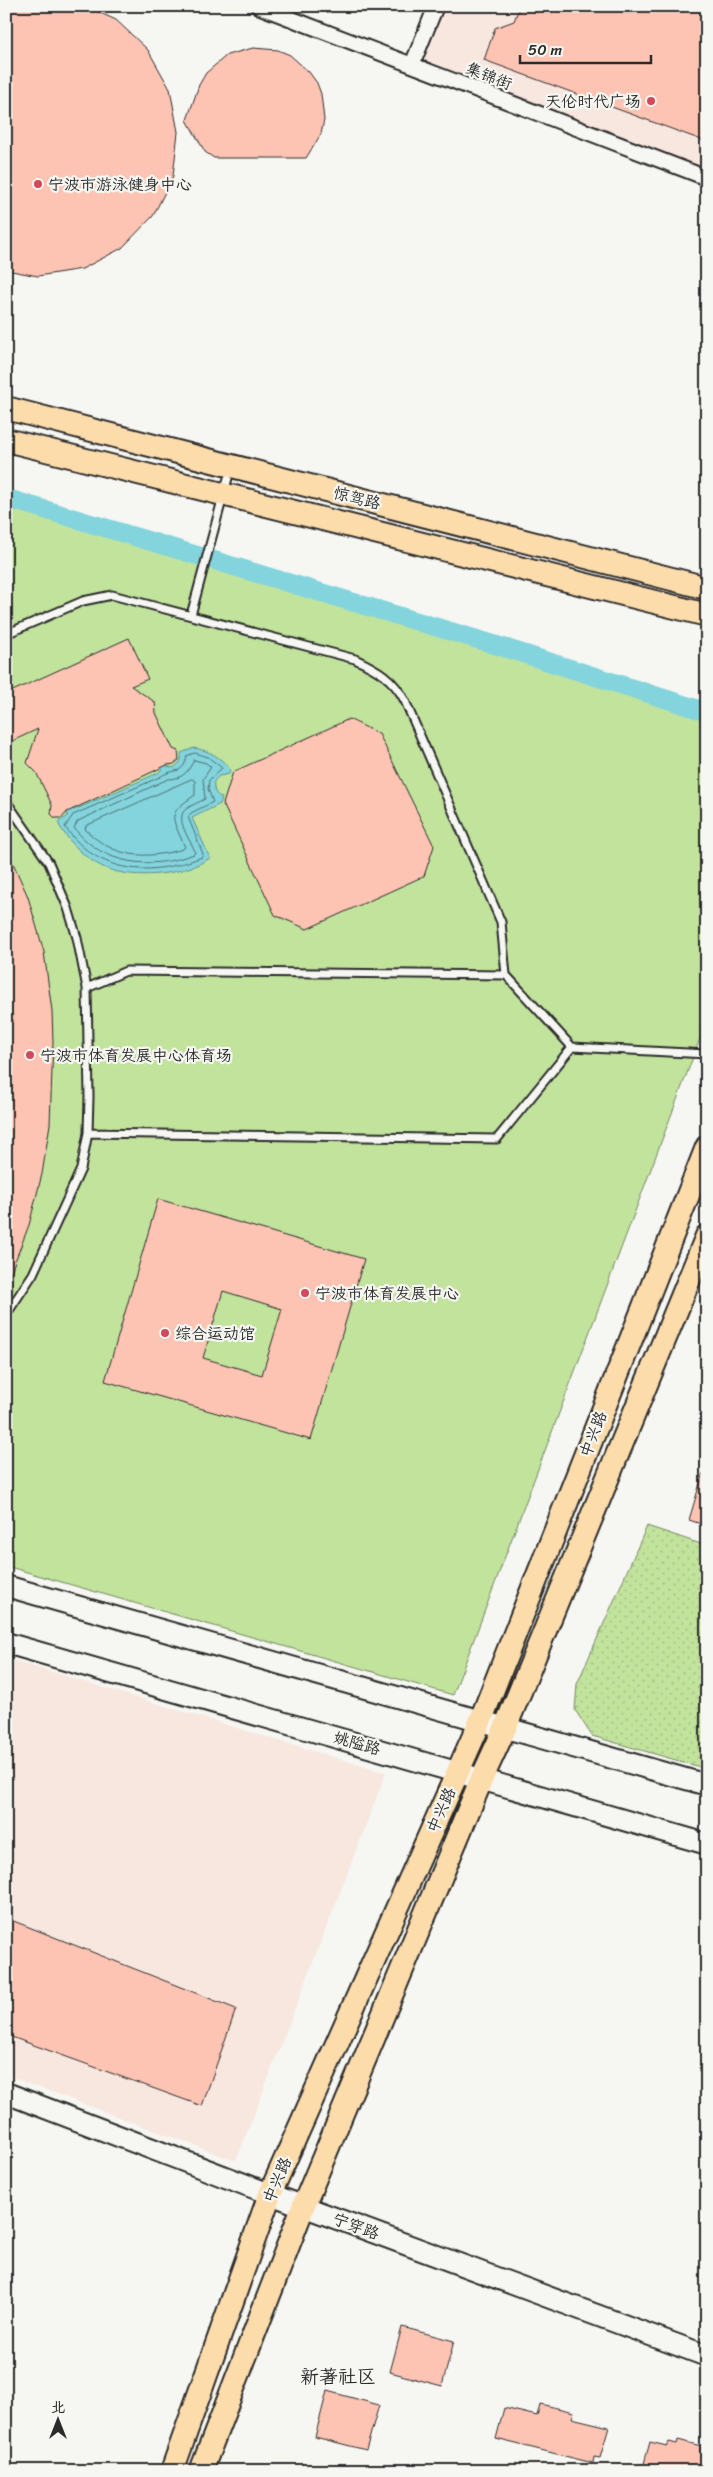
<svg xmlns="http://www.w3.org/2000/svg" width="713" height="2477" font-family="Sriracha,'LXGW WenKai TC',sans-serif">
<style>
.built{fill:#f8e7df}
.park{fill:url(#park-dots);stroke:#768764}
.garden{fill:#c1e39c;stroke:#768764}
.water{fill:#83d4dd;stroke:#609096}
.lines{fill:none;stroke-linecap:round;stroke-linejoin:round}
.shore{stroke:#4e6f72;stroke-width:1}
.canal{stroke:#83d4dd;stroke-width:19}
.building{fill:#fec4b3;stroke:#2b2b2b;fill-rule:evenodd}
.lane-casing{stroke:#2b2b2b;stroke-width:11}
.street-casing{stroke:#2b2b2b;stroke-width:18}
.secondary-casing{stroke:#2b2b2b;stroke-width:24}
.primary-casing{stroke:#2b2b2b;stroke-width:26}
.lane{stroke:#f6f6f2;stroke-width:7}
.street{stroke:#f6f6f2;stroke-width:14}
.secondary{stroke:#f6f6f2;stroke-width:20}
.primary{stroke:#fddcac;stroke-width:22}
.poi-dot{fill:#d1495b;stroke:#f6f6f2;stroke-width:2}
.labels{text-anchor:middle;dominant-baseline:central;stroke-width:4.5;stroke-linejoin:round;paint-order:stroke}
.street-label{font-size:16px;fill:#2b2b2b;stroke:#f6f6f2}
.poi-label{font-size:16px;fill:#2b2b2b;stroke:#f6f6f2;text-anchor:start}
.quarter-label{font-size:19px;fill:#2b2b2b;stroke:#f6f6f2}
</style>
<defs>
<pattern id="park-dots" width="8" height="8" patternUnits="userSpaceOnUse" patternTransform="scale(1.25)"><rect width="8" height="8" fill="#c1e39c"/><path d="M2 2h.1M6 6h.1" fill="none" stroke="#a6c387" stroke-width="1.8" stroke-linecap="round"/></pattern>
</defs>
<rect width="100%" height="100%" fill="#f6f6f2"/>
<filter id="ink" filterUnits="userSpaceOnUse"><feTurbulence type="fractalNoise" baseFrequency=".02" numOctaves="2"/><feDisplacementMap in="SourceGraphic" scale="10" xChannelSelector="R" yChannelSelector="G"/><feConvolveMatrix kernelMatrix="1 2 1 2 8 2 1 2 1" color-interpolation-filters="sRGB"/></filter>
<g filter="url(#ink)">
<path class="built" d="M 443,6 L 707,6 L 707,174 L 420,64 Z
M 6,1658 L 386,1773 L 236,2161 L 6,2075 Z"/>
<path class="park" d="M 647,1526 L 707,1546 L 707,1769 L 592,1736 L 575,1710 L 577,1684 Z"/>
<path class="garden" d="M 6,495 L 707,721 L 707,1020 L 453,1695 L 6,1566 Z"/>
<path class="water" d="M 194,748 C 210,751 219,756 230,769 L 229,774 L 219,776 L 214,781 C 213,789 215,795 222,798 L 220,804 L 192,818 L 210,858 C 186,874 142,879 114,871 C 91,865 70,844 59,825 L 59,821 L 67,817 L 68,806 L 74,810 L 158,773 L 162,769 L 161,764 L 174,768 L 181,761 L 181,753 Z"/>
<g class="lines">
<path class="shore" d="M 195,753 L 208,757 L 222,768 L 209,780 L 208,789 L 213,802 L 191,813 L 188,817 L 203,854 L 202,857 C 150,877 99,875 65,827 L 73,815 L 160,777 C 173,767 183,777 187,756 Z
M 194,760 L 206,763 L 211,767 L 203,779 L 205,799 C 199,802 192,805 186,809 C 174,818 190,840 195,851 L 194,854 C 151,870 104,866 74,828 L 78,821 L 168,779 C 183,779 188,772 194,760 Z
M 192,779 L 195,781 L 195,795 C 166,815 171,815 185,847 L 183,849 C 145,860 113,858 85,829 L 86,826 Z"/>
<path class="canal" d="M 6,498 L 496,645 L 707,712"/>
</g>
<path class="building" d="M 6,6 L 85,6 L 116,20 L 148,50 L 170,89 L 178,132 L 173,176 L 153,216 L 122,248 L 82,269 L 38,276 L 6,270 Z
M 520,6 L 707,6 L 707,142 L 484,60 L 495,28 L 514,21 Z
M 253,48 L 278,50 L 290,55 L 309,72 L 317,83 L 321,94 L 324,120 L 321,134 L 306,158 L 214,158 L 205,152 L 187,120 L 199,85 L 206,73 L 227,55 Z
M 129,638 L 148,679 L 131,686 L 155,702 L 156,713 L 173,749 L 178,751 L 179,760 L 174,764 L 167,765 L 67,812 L 62,818 L 55,818 L 51,814 L 52,805 L 36,772 L 27,763 L 38,729 L 6,744 L 6,694 Z
M 349,719 L 379,734 L 434,846 L 424,876 L 307,929 L 275,915 L 223,804 L 233,772 Z
M 6,847 L 28,897 L 44,952 L 52,1011 L 53,1042 L 50,1124 L 42,1174 L 29,1225 L 7,1282 Z
M 158,1199 L 364,1259 L 311,1440 L 105,1381 ZM 223,1291 L 282,1309 L 262,1375 L 203,1358 Z
M 703,1473 L 707,1473 L 707,1526 L 689,1520 Z
M 6,1918 L 236,2009 L 202,2106 L 6,2035 Z
M 402,2327 L 454,2341 L 442,2386 L 390,2372 Z
M 327,2391 L 379,2405 L 366,2450 L 315,2437 Z
M 540,2404 L 574,2412 L 572,2418 L 609,2427 L 600,2458 L 594,2457 L 593,2463 L 496,2439 L 504,2408 L 537,2416 Z
M 678,2440 L 701,2446 L 700,2451 L 707,2452 L 707,2471 L 642,2471 L 650,2442 L 667,2446 L 669,2442 L 677,2444 Z"/>
<g class="lines">
<g class="lane-casing">
<path id="lane" d="M 191,615 L 228,478
M 6,634 L 83,601 L 112,595 L 355,659 C 378,670 393,678 405,701 L 501,922 L 506,975
M 6,801 L 49,863 L 68,908 L 77,938 L 87,988 L 89,1097 L 88,1133 L 81,1169 L 33,1274 L 6,1315
M 87,988 L 126,971 L 506,975 L 572,1047 L 707,1054
M 88,1133 L 497,1139 L 572,1047"/>
</g>
<g class="street-casing">
<path id="street" d="M 258,6 L 707,178
M 412,65 L 436,6"/>
</g>
<g class="secondary-casing">
<path id="secondary" d="M 6,1586 L 707,1785
M 6,1643 L 707,1844
M 6,2093 L 270,2194 L 707,2356"/>
</g>
<g class="primary-casing">
<path id="primary" d="M 6,408 L 707,588
M 6,440 L 707,615
M 172,2471 L 270,2194 L 480,1722 L 707,1147
M 201,2471 L 303,2207 L 482,1778 L 505,1728 L 707,1236"/>
</g>
<use href="#lane" class="lane"/>
<use href="#street" class="street"/>
<use href="#secondary" class="secondary"/>
<use href="#primary" class="primary"/>
</g>
</g>
<g class="poi-dot">
<circle cx="651" cy="101" r="5"/>
<circle cx="38" cy="184" r="5"/>
<circle cx="30" cy="1055" r="5"/>
<circle cx="305" cy="1293" r="5"/>
<circle cx="165" cy="1333" r="5"/>
</g>
<g class="labels">
<g class="street-label">
<text transform="translate(489 76) rotate(21)">集锦街</text>
<text transform="translate(357 498) rotate(14)">惊驾路</text>
<text transform="translate(593 1434) rotate(-69)">中兴路</text>
<text transform="translate(357 1743) rotate(16)">姚隘路</text>
<text transform="translate(441 1810) rotate(-66)">中兴路</text>
<text transform="translate(277 2180) rotate(-67)">中兴路</text>
<text transform="translate(356 2226) rotate(20)">宁穿路</text>
</g>
<g class="poi-label">
<text x="641" y="101" text-anchor="end">天伦时代广场</text>
<text x="48" y="184">宁波市游泳健身中心</text>
<text x="40" y="1055">宁波市体育发展中心体育场</text>
<text x="315" y="1293">宁波市体育发展中心</text>
<text x="175" y="1333">综合运动馆</text>
</g>
<g class="quarter-label">
<text x="338" y="2376">新著社区</text>
</g>
</g>
<rect width="713" height="2477" fill="none" stroke="#f6f6f2" stroke-width="25"/>
<rect x="12" y="12" width="688" height="2452" fill="none" stroke="#2b2b2b" stroke-width="2" filter="url(#ink)"/>
<g transform="translate(58 2420)" stroke="#f6f6f2" stroke-width="4" paint-order="stroke">
<path d="M0-4L9 19L0 12L-9 19Z" fill="#2b2b2b"/>
<text y="-8" font-size="14" font-weight="bold" text-anchor="middle" fill="#2b2b2b">北</text>
</g>
<path d="M520 55v8h131v-8" fill="none" stroke="#2b2b2b" stroke-width="2.5"/>
<text x="528" y="55" font-size="15" fill="#2b2b2b" stroke="#f6f6f2" stroke-width="4" paint-order="stroke">50 m</text>
</svg>
